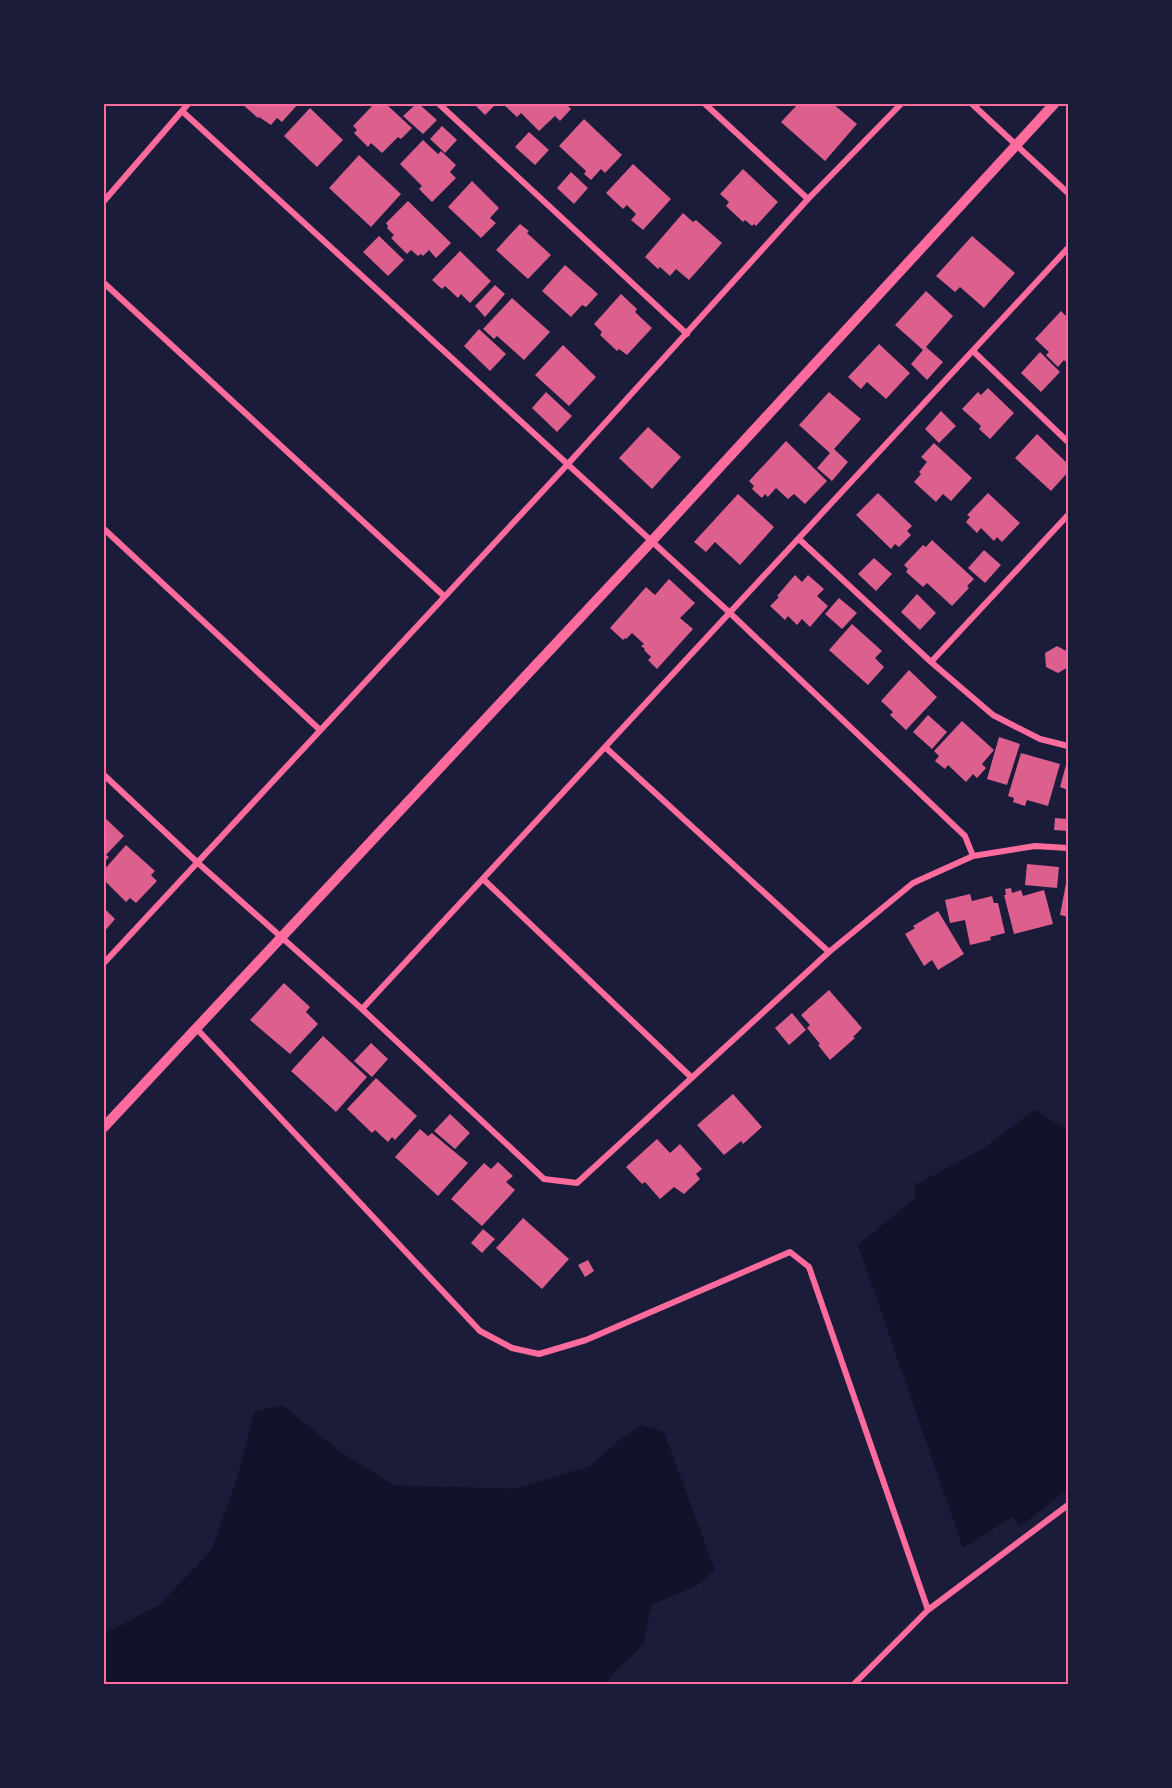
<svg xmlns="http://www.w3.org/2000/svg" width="1172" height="1788" font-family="Ubuntu,sans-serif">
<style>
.water{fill:#12122b}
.building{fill:#dd5f8e}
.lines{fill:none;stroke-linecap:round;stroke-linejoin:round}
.minor{stroke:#ff6b9d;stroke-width:6}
.tertiary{stroke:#ff6b9d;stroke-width:10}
.neatline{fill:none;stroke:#ff6b9d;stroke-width:2}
</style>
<rect width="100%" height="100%" fill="#1b1b3a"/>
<path class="water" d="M 1034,1110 L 1068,1130 L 1068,1489 L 1020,1527 L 1012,1517 L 963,1548 L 858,1245 L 916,1197 L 914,1186 L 987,1146 Z
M 282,1405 L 338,1450 L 393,1485 L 515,1489 L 590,1466 L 617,1442 L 642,1425 L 664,1432 L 715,1570 L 696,1586 L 651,1605 L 644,1644 L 615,1671 L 605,1684 L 104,1684 L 104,1634 L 159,1605 L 212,1549 L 238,1475 L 254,1412 Z"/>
<path class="building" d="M 242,104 L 298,104 L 282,122 L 277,118 L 271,125 L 259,117 L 258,118 Z
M 374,104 L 386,104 L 412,128 L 401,139 L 398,137 L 382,153 L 371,143 L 368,147 L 354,133 L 357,130 L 353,126 Z
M 416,104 L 419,104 L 437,120 L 423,134 L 403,116 Z
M 474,104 L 496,104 L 485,115 Z
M 503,104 L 566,104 L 571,109 L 560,121 L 555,116 L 539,131 L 521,113 L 517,117 Z
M 798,104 L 833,104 L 857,124 L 825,161 L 781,122 Z
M 310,108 L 343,140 L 317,167 L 284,136 Z
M 584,119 L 622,155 L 605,173 L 601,169 L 591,180 L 584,174 L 586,171 L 559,146 Z
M 442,126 L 457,140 L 445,153 L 430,139 Z
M 529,132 L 549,150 L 535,165 L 515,147 Z
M 423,140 L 438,154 L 441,151 L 456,165 L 450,172 L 456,178 L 432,202 L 419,189 L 422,186 L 400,164 Z
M 359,155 L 401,194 L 371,227 L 329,188 Z
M 633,164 L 671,199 L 643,230 L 631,220 L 636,214 L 627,205 L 623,209 L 606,193 Z
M 743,169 L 778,202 L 756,226 L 754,224 L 752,226 L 745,220 L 743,222 L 726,206 L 729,202 L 720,194 Z
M 571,172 L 588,188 L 574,204 L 557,188 Z
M 472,181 L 499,208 L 490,218 L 496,223 L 481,238 L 448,207 Z
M 408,201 L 451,243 L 436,258 L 429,250 L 423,256 L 421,254 L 418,256 L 411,250 L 407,254 L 391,238 L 394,235 L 387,228 L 388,226 L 386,223 Z
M 683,213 L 693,222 L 696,220 L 722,243 L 689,280 L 676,269 L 670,276 L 660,267 L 658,269 L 645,257 Z
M 520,224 L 529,231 L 527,233 L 551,255 L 528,279 L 496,250 Z
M 379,236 L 404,260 L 388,276 L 363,252 Z
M 972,236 L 1015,273 L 984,308 L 960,287 L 955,292 L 936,276 Z
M 460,251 L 491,281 L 470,303 L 461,294 L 458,298 L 445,286 L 442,289 L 432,280 Z
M 565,265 L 598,294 L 586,307 L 582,305 L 571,317 L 542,291 Z
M 495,285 L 505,294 L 485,317 L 475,306 Z
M 926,291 L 953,316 L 926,347 L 943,362 L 927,380 L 911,364 L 923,350 L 895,325 Z
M 621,294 L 637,309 L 635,312 L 652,328 L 627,355 L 619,349 L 617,351 L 600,335 L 602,332 L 594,324 Z
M 512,298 L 550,332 L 524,360 L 497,336 L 494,339 L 483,329 Z
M 1061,311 L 1068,318 L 1068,364 L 1064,360 L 1058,367 L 1046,355 L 1049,352 L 1035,339 Z
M 479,329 L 506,354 L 490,371 L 464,346 Z
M 879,344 L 910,373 L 886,399 L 867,382 L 861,389 L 848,377 Z
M 563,345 L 596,377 L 569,406 L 535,375 Z
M 1040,352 L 1060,372 L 1041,392 L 1021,373 Z
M 988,388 L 1014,413 L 990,439 L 979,429 L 981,426 L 962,409 L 978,392 L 981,395 Z
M 546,392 L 572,416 L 557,432 L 532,408 Z
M 829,392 L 861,419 L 834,449 L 848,462 L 832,481 L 817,468 L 830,453 L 799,425 Z
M 941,411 L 956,426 L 939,443 L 925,429 Z
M 648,427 L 681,457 L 652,489 L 619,458 Z
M 1037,434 L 1068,464 L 1068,472 L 1051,491 L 1015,458 Z
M 786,441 L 827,481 L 805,504 L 794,494 L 788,499 L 776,488 L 768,497 L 765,494 L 762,498 L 752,489 L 754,486 L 749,481 Z
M 934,443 L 972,478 L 951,501 L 943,494 L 936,502 L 914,482 L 921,474 L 919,472 L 927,462 L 921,457 Z
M 878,493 L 912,526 L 907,531 L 911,535 L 899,547 L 895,544 L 891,549 L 856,515 Z
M 988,493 L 1020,523 L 1002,542 L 997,537 L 994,541 L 981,528 L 977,533 L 966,522 L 970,517 L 967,515 Z
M 738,494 L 774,527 L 740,565 L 715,542 L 706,552 L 694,542 Z
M 932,540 L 974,579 L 967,586 L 969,588 L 952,606 L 927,583 L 923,587 L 906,572 L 908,569 L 904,565 L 923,545 L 926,547 Z
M 984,550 L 1001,565 L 985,583 L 968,568 Z
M 874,558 L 892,574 L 876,591 L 858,574 Z
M 795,575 L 802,582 L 808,575 L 824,589 L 817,596 L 828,606 L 810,627 L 802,619 L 797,625 L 788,616 L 785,620 L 770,606 L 779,597 L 777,596 Z
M 669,579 L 695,603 L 680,618 L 693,629 L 657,669 L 648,660 L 651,657 L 644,650 L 645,649 L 641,646 L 644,644 L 632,633 L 626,639 L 625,638 L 623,640 L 610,628 L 646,587 L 655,595 Z
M 917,594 L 936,613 L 920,630 L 901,612 Z
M 839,598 L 857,613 L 842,629 L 825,614 Z
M 852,624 L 882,651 L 875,658 L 884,667 L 868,685 L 829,650 Z
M 1057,646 L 1068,652 L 1068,667 L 1058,673 L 1046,667 L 1045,653 Z
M 909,670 L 937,697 L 906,730 L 890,715 L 893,712 L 881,701 Z
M 928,715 L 947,732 L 932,749 L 913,732 Z
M 962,721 L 994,750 L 982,764 L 986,768 L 977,778 L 973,774 L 966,782 L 948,765 L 945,769 L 935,761 L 939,756 L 934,751 Z
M 999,737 L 1020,744 L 1007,785 L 987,779 Z
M 1021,753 L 1060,764 L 1048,806 L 1027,800 L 1025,806 L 1013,802 L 1014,798 L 1008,796 Z
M 1066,765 L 1068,766 L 1068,790 L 1060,787 Z
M 104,817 L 124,836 L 106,855 L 109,857 L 104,862 Z
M 1055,818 L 1068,819 L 1068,831 L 1054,830 Z
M 126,845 L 155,871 L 151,875 L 157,881 L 136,903 L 130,898 L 126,902 L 104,880 L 104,870 Z
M 1027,864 L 1059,867 L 1057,888 L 1025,885 Z
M 1067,878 L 1068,878 L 1068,917 L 1060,915 Z
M 1011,888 L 1012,893 L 1021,890 L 1023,896 L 1044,890 L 1053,924 L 1014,934 L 1004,895 L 1006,895 L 1005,889 Z
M 970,894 L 972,901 L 992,896 L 994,903 L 998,903 L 1005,933 L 990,937 L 991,940 L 970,945 L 965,920 L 950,923 L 945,900 Z
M 104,908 L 115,919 L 104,932 Z
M 938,911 L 964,954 L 938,970 L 932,960 L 924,966 L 905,934 L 915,928 L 913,926 Z
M 284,983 L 310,1007 L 306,1012 L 318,1024 L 290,1054 L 250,1020 Z
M 829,990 L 862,1028 L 853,1037 L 855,1038 L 830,1060 L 818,1045 L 820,1044 L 807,1028 L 810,1025 L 801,1015 Z
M 792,1013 L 806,1030 L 789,1045 L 775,1028 Z
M 323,1036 L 367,1077 L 336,1112 L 291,1071 Z
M 371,1043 L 388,1059 L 372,1077 L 354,1061 Z
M 376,1078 L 417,1116 L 395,1140 L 392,1137 L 388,1142 L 375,1130 L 372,1133 L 347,1109 Z
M 733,1094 L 762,1127 L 743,1144 L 741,1141 L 724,1155 L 697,1125 Z
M 450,1114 L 470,1133 L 455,1149 L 434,1131 Z
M 420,1129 L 428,1136 L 432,1133 L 468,1163 L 438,1196 L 395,1157 Z
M 657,1139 L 670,1153 L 680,1144 L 702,1169 L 696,1174 L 700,1179 L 684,1194 L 674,1187 L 660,1199 L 645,1182 L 642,1184 L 626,1167 Z
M 498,1162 L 513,1176 L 506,1182 L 515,1190 L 482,1226 L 451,1199 L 484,1163 L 491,1169 Z
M 523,1218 L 569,1259 L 542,1289 L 496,1248 Z
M 483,1229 L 495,1239 L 482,1253 L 471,1243 Z
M 588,1260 L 594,1271 L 585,1277 L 578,1265 Z"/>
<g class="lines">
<path class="minor" d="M 439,104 L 687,334
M 705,104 L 808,199
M 972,104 L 1068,193
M 182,111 L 730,613 L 965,836 L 973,856
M 104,201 L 188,104
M 104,283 L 444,596
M 973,351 L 1068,442
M 104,529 L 320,730
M 799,539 L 931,662 L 993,715 L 1040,739 L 1068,746
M 931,662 L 1068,515
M 605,747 L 829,952
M 104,775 L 198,863 L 362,1009 L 544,1179 L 577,1183 L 829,952 L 913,883 L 973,856 L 1035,846 L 1068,848
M 483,879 L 692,1078
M 104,963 L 567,465 L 808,199 L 901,104
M 362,1009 L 1068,248
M 196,1028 L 480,1331 L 512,1348 L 539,1354 L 586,1340 L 790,1252 L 809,1267 L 928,1610 L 854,1684
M 928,1610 L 1068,1505"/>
<path class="tertiary" d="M 104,1127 L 651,542 L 1054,104"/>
</g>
<rect width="1172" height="1788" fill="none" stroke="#1b1b3a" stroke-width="210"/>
<rect x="105" y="105" width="962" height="1578" class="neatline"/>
</svg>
